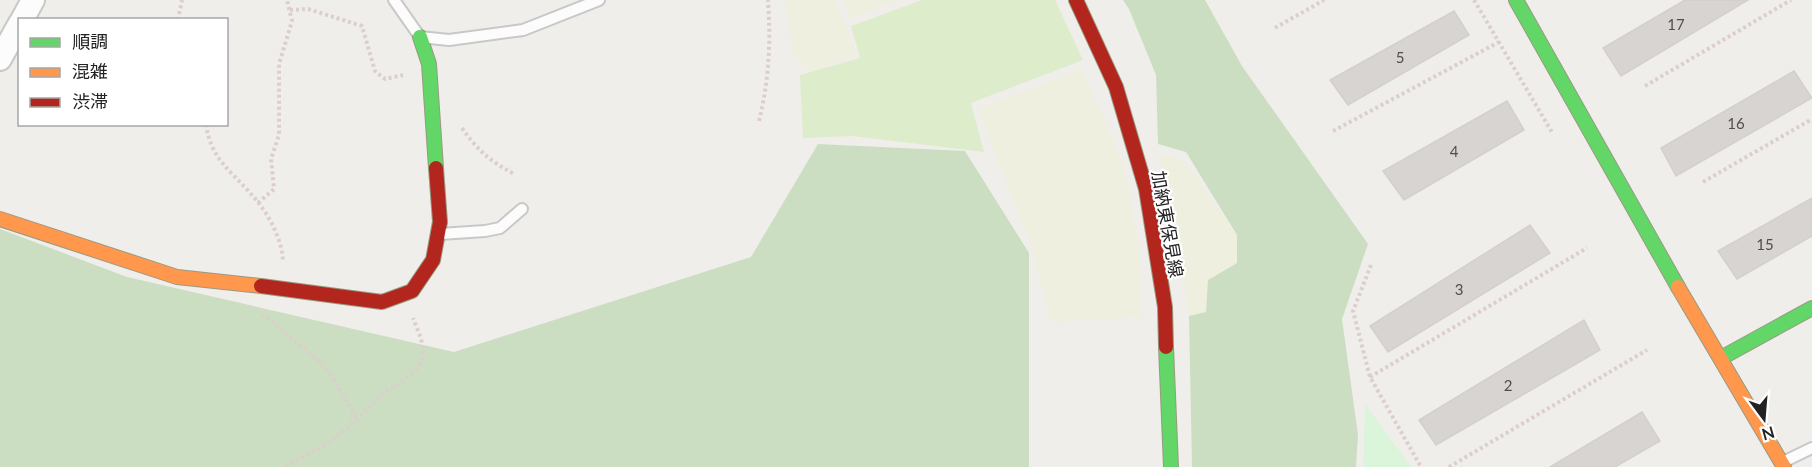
<svg xmlns="http://www.w3.org/2000/svg" width="1812" height="467" font-family="Lato,'Noto Sans JP',sans-serif">
<style>
.farmland{fill:#efefdf}
.grass{fill:#ddeccb}
.forest{fill:#cbdec1}
.park{fill:#daf5da}
.building{fill:#d7d4d2;stroke:#d3d0cc;stroke-width:1.5}
.lines{fill:none;stroke-linecap:round;stroke-linejoin:round}
.lane-casing{stroke:#c9c8c7;stroke-width:14}
.street-casing{stroke:#c9c8c7;stroke-width:26}
.fast-casing{stroke:#999a82;stroke-width:16}
.slow-casing{stroke:#999a82;stroke-width:16}
.jam-casing{stroke:#999a82;stroke-width:16}
.path{stroke:#dccecd;stroke-width:4;stroke-dasharray:3 3;stroke-linecap:butt}
.lane{stroke:#fdfcfc;stroke-width:10}
.street{stroke:#fdfcfc;stroke-width:22}
.fast{stroke:#63d668;stroke-width:14}
.slow{stroke:#ff974d;stroke-width:14}
.jam{stroke:#b3261e;stroke-width:14}
.labels{text-anchor:middle;dominant-baseline:central;stroke-width:4.5;stroke-linejoin:round;paint-order:stroke}
.number-label{font-size:15px;fill:#4f4e4e}
.street-label{font-size:18px;fill:#222;stroke:#fff}
</style>
<rect width="100%" height="100%" fill="#f0eeeb"/>
<path class="farmland" d="M 785,0 L 835,0 L 857,54 L 812,73 L 793,54 Z
M 843,0 L 896,0 L 852,19 Z
M 1082,69 L 1125,169 L 1139,249 L 1142,317 L 1051,322 L 1030,243 L 978,109 Z
M 1158,153 L 1184,160 L 1237,235 L 1238,263 L 1208,280 L 1206,312 L 1189,316 L 1173,201 Z"/>
<path class="grass" d="M 922,0 L 1055,0 L 1083,60 L 971,103 L 984,152 L 852,136 L 803,138 L 800,75 L 860,58 L 851,26 Z"/>
<path class="forest" d="M 1123,0 L 1205,0 L 1242,66 L 1368,244 L 1342,319 L 1358,435 L 1356,467 L 1192,467 L 1189,316 L 1206,312 L 1208,280 L 1237,263 L 1237,235 L 1186,152 L 1158,144 L 1156,75 L 1129,9 Z
M 818,144 L 965,151 L 1029,253 L 1029,467 L 0,467 L 0,229 L 127,277 L 454,352 L 751,257 Z"/>
<path class="park" d="M 1365,404 L 1411,467 L 1363,467 Z"/>
<path class="building" d="M 1685,0 L 1748,0 L 1621,76 L 1603,48 Z
M 1454,11 L 1469,35 L 1348,105 L 1330,80 Z
M 1794,71 L 1812,98 L 1676,176 L 1661,148 Z
M 1507,101 L 1524,130 L 1404,200 L 1383,171 Z
M 1812,198 L 1812,236 L 1737,279 L 1718,251 Z
M 1530,225 L 1550,253 L 1388,352 L 1370,326 Z
M 1584,320 L 1600,350 L 1436,445 L 1419,420 Z
M 1642,412 L 1660,441 L 1615,467 L 1550,467 Z"/>
<g class="lines">
<g class="lane-casing">
<path id="lane" d="M 394,0 L 420,37 L 449,40 L 523,30 L 599,0
M 440,234 L 485,231 L 500,228 L 522,209
M 1783,462 L 1812,448"/>
</g>
<g class="street-casing">
<path id="street" d="M 22,20 L 33,0
M 0,59 L 20,23"/>
</g>
<g class="fast-casing">
<path id="fast" d="M 1516,0 L 1678,287
M 420,37 L 429,64 L 436,168
M 1166,347 L 1171,467
M 1721,358 L 1812,308"/>
</g>
<g class="slow-casing">
<path id="slow" d="M 0,219 L 177,277 L 261,286
M 1678,287 L 1784,467"/>
</g>
<g class="jam-casing">
<path id="jam" d="M 1076,0 L 1116,87 L 1146,189 L 1165,307 L 1166,347
M 261,286 L 382,302 L 412,291 L 433,260 L 440,222 L 436,168"/>
</g>
<path class="path" d="M 1474,0 L 1553,134
M 290,10 L 308,9 L 362,26 L 375,71 L 385,79 L 403,75
M 178,20 L 182,0
M 1275,28 L 1324,0
M 1645,86 L 1791,0
M 759,121 C 769,81 771,41 768,0
M 206,124 C 211,159 230,170 251,194 C 267,211 282,238 283,261
M 462,128 C 478,151 489,160 514,174
M 1333,131 L 1499,42
M 1703,182 L 1812,119
M 258,203 L 274,189 L 271,159 L 279,135 L 279,64 L 292,21 L 287,0
M 1371,265 L 1353,311 L 1370,377 L 1421,467
M 262,314 L 319,361 L 332,376 L 357,419
M 1370,377 L 1587,248
M 286,467 C 299,457 313,453 326,444 C 347,430 364,412 382,395 C 394,384 418,375 422,358 C 426,346 417,329 413,318
M 1449,467 L 1647,350"/>
<use href="#lane" class="lane"/>
<use href="#street" class="street"/>
<use href="#fast" class="fast"/>
<use href="#slow" class="slow"/>
<use href="#jam" class="jam"/>
</g>
<g class="labels">
<g class="number-label">
<text x="1676" y="24">17</text>
<text x="1400" y="57">5</text>
<text x="1736" y="123">16</text>
<text x="1454" y="151">4</text>
<text x="1765" y="244">15</text>
<text x="1459" y="289">3</text>
<text x="1508" y="385">2</text>
</g>
<g class="street-label">
<text transform="translate(1168 224) rotate(80)">加納東保見線</text>
</g>
</g>
<rect x="18" y="18" width="210" height="108" fill="#ffffff" stroke="#a7a7a7" stroke-width="1.5"/>
<rect x="30" y="38" width="30" height="9" fill="#63d668" stroke="#a7a7a7" stroke-width="1.5"/>
<text x="72" y="48" font-size="18" fill="#222222">順調</text>
<rect x="30" y="68" width="30" height="9" fill="#ff974d" stroke="#a7a7a7" stroke-width="1.5"/>
<text x="72" y="78" font-size="18" fill="#222222">混雑</text>
<rect x="30" y="98" width="30" height="9" fill="#b3261e" stroke="#a7a7a7" stroke-width="1.5"/>
<text x="72" y="108" font-size="18" fill="#222222">渋滞</text>
<g transform="translate(1764 419) rotate(164)" stroke="#ffffff" stroke-width="4.5" paint-order="stroke">
<path d="M0-4.5L10 22L0 15L-10 22Z" fill="#222222"/>
<text y="-9" font-size="16" font-weight="bold" text-anchor="middle" fill="#222222">N</text>
</g>
</svg>
